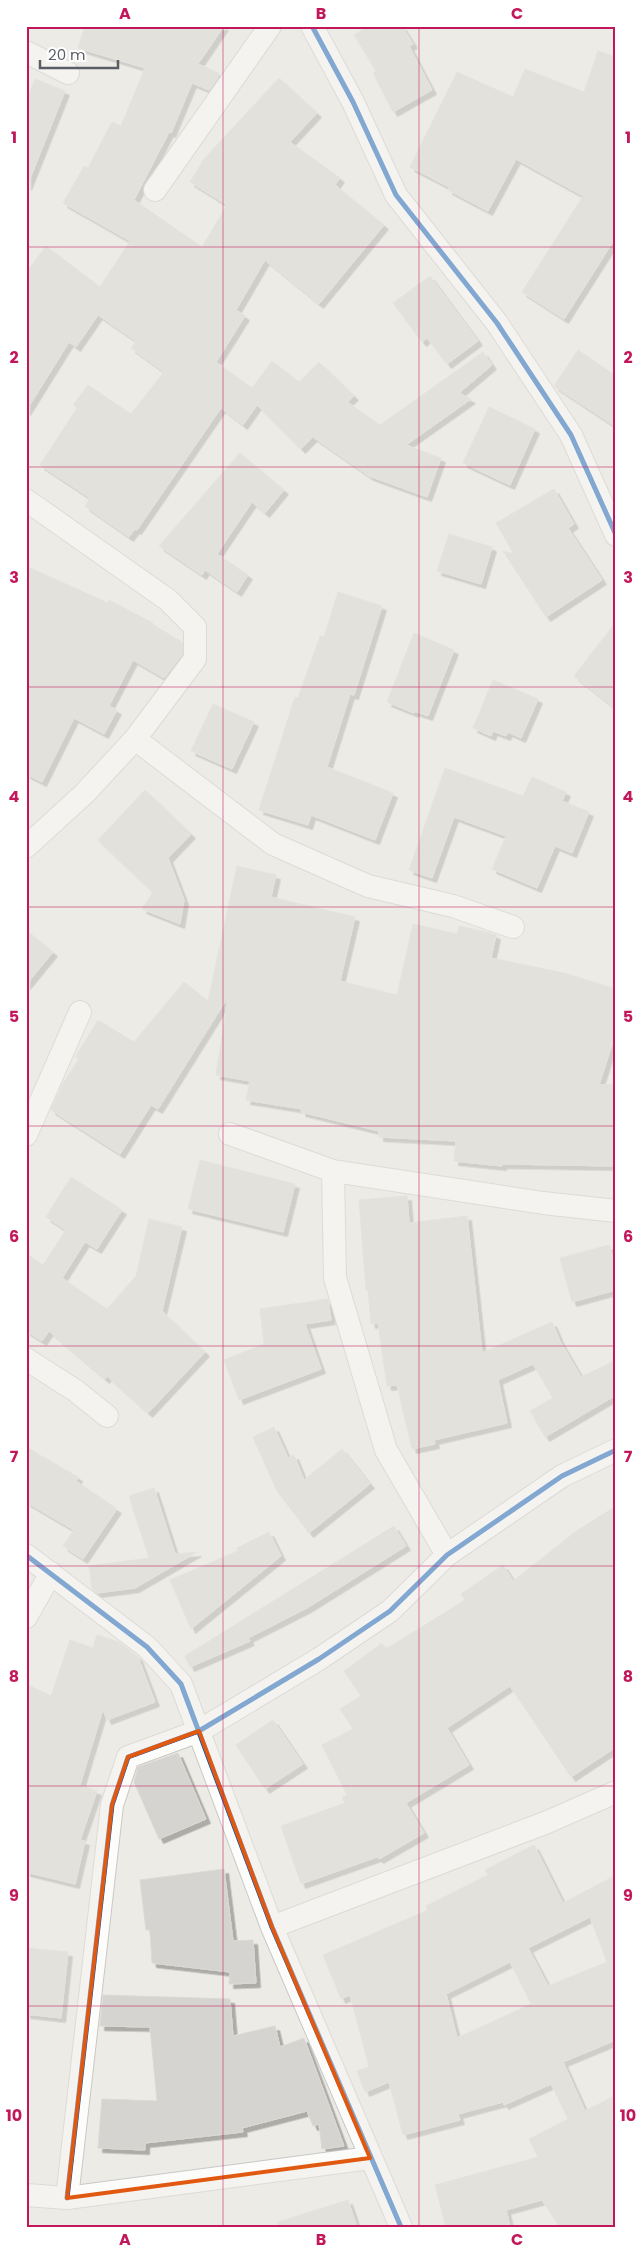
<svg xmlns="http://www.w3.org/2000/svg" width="642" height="2253" font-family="Poppins,sans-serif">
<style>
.building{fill:#d5d4d0;stroke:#dcd9d4;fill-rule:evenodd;filter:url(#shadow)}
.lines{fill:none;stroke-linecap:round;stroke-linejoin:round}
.street-casing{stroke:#c8c8c7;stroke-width:24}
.street{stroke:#fcfcfb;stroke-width:22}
.cycleway-casing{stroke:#fff;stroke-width:8}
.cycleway{stroke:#0057b8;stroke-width:5}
.marked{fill:none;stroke:#e15910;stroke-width:4;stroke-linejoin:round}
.grid{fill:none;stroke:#c2185b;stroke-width:1;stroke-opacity:0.55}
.neatline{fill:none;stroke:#c2185b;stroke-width:2}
.grid-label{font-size:16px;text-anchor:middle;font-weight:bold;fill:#c2185b}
</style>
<defs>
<filter id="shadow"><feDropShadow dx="4.5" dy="4.5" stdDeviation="0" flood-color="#0004"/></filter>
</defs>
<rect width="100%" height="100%" fill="#ecebe5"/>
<path class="building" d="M 85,26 L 224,26 L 198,64 L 219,73 L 217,79 L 209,90 L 192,83 L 171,133 L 169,132 L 134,200 L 202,247 L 227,205 L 190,182 L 204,159 L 279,78 L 317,113 L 290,142 L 340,178 L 335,185 L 384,225 L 319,304 L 265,260 L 236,310 L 245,316 L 216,362 L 252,388 L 272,361 L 299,382 L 319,362 L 354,396 L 347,402 L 380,425 L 483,352 L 492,365 L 459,393 L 471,399 L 406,445 L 441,458 L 427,497 L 369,476 L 313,437 L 301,449 L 257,405 L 243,425 L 221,408 L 137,530 L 135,529 L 129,537 L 85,506 L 90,498 L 40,465 L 77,408 L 73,405 L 88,385 L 131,414 L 164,372 L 131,348 L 136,341 L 98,315 L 76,347 L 69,342 L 26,411 L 26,273 L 46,246 L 100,287 L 130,241 L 63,203 L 84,166 L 88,168 L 112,122 L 121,126 L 145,68 L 78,48 Z
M 368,26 L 402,26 L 413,44 L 409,46 L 432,90 L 393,112 L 373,73 L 376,71 L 354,35 Z
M 598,51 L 616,57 L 616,237 L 564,319 L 522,292 L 583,196 L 516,159 L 488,211 L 448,190 L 449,187 L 410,167 L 457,72 L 513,97 L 525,69 L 584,92 Z
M 35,79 L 65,91 L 27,186 L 26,102 Z
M 430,276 L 478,341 L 447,364 L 427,338 L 422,342 L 393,303 Z
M 578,350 L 616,376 L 616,427 L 554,386 Z
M 489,407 L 535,429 L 510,485 L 463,463 Z
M 240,453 L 284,490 L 265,513 L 252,502 L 217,554 L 248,575 L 237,592 L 205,570 L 202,575 L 159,546 Z
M 554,489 L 574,524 L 568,528 L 602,580 L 546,617 L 503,551 L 514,554 L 496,523 Z
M 449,534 L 492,547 L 481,584 L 437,571 Z
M 26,566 L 108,603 L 109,600 L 153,623 L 152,624 L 182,642 L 182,655 L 164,678 L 133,660 L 109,706 L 117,710 L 104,734 L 74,718 L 42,782 L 26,774 Z
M 338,592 L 382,606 L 354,695 L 350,694 L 327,767 L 393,793 L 375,840 L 311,815 L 308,825 L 259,810 L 295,697 L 298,698 L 320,636 L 324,637 Z
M 616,622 L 616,709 L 574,676 Z
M 414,633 L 454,650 L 428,716 L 414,711 L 414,713 L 387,702 Z
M 493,680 L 538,699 L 521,738 L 508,732 L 506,736 L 493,731 L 491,736 L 473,728 Z
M 213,704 L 254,722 L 232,769 L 191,751 Z
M 445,768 L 523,796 L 532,777 L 566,792 L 562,801 L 589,812 L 572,853 L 555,846 L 537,888 L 492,869 L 506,836 L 454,817 L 432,878 L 409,870 Z
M 145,790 L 191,834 L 168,858 L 184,900 L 180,924 L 142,909 L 153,892 L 98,840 Z
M 237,866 L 276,875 L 271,897 L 355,917 L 340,981 L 397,995 L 413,924 L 457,934 L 459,926 L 490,933 L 496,935 L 491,958 L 564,973 L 616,989 L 616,1032 L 599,1085 L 616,1084 L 616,1166 L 502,1164 L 502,1166 L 454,1161 L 456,1141 L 379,1137 L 379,1131 L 301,1112 L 302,1109 L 246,1100 L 250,1081 L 216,1075 L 228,997 L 158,1109 L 151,1105 L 120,1154 L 51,1110 L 62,1085 L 79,1059 L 75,1057 L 98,1020 L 134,1042 L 184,982 L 208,1001 Z
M 26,930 L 53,952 L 26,985 Z
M 200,1160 L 295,1184 L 283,1232 L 188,1209 Z
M 71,1177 L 122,1210 L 97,1249 L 85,1242 L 62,1278 L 107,1309 L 136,1276 L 149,1219 L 182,1227 L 162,1311 L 205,1352 L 148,1413 L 107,1376 L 105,1379 L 49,1331 L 42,1341 L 26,1331 L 26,1253 L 43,1265 L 66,1230 L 46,1217 Z
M 407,1196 L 409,1223 L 467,1216 L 482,1353 L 552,1322 L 560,1341 L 581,1377 L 616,1360 L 616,1395 L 545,1437 L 530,1411 L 553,1398 L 533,1364 L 498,1380 L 507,1423 L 434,1440 L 435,1444 L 412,1449 L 397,1385 L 387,1386 L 378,1323 L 371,1324 L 368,1290 L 366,1290 L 359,1200 Z
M 609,1245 L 616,1269 L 616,1290 L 572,1302 L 560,1258 Z
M 328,1299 L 331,1320 L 305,1324 L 321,1369 L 239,1400 L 224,1360 L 264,1344 L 260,1309 Z
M 274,1427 L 288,1458 L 294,1455 L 304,1480 L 342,1449 L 370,1484 L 309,1533 L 277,1491 L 253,1437 Z
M 26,1447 L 78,1477 L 76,1481 L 117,1509 L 83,1559 L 63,1546 L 74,1530 L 26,1502 Z
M 154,1488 L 175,1554 L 197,1552 L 135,1588 L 97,1593 L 92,1589 L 89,1566 L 149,1558 L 129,1496 Z
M 616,1506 L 616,1747 L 571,1777 L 510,1686 L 447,1728 L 469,1765 L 406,1803 L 424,1833 L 379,1859 L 377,1857 L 301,1884 L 281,1826 L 345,1803 L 342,1798 L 347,1795 L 322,1745 L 353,1729 L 340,1709 L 361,1696 L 344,1671 L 382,1643 L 386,1649 L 465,1600 L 461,1594 L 503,1565 L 513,1581 L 575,1532 Z
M 394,1526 L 406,1546 L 307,1608 L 248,1638 L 250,1641 L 190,1667 L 185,1656 Z
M 269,1532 L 281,1556 L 191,1629 L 170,1580 L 238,1551 L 237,1548 Z
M 97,1635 L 119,1642 L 138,1657 L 155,1702 L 107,1720 L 103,1709 L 79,1788 L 83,1786 L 97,1791 L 80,1840 L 85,1841 L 75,1884 L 26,1872 L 26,1684 L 51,1696 L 70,1640 L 93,1648 Z
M 273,1720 L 303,1764 L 265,1789 L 236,1745 Z
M 178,1753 L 206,1819 L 159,1839 L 134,1782 L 138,1767 Z
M 534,1845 L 563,1903 L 616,1875 L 616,2040 L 563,2062 L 585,2111 L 616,2095 L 616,2227 L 560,2227 L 542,2200 L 506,2210 L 510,2227 L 446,2227 L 435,2185 L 538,2157 L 529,2139 L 568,2119 L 551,2084 L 504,2105 L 503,2102 L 458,2114 L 460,2120 L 403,2135 L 389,2082 L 365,2092 L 357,2071 L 369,2067 L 350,1995 L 341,1999 L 323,1955 L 428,1910 L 426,1906 L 488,1875 L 485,1870 ZM 590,1917 L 607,1962 L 548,1986 L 528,1948 ZM 510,1962 L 531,2004 L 457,2038 L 446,1994 Z
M 224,1869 L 233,1941 L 253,1940 L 256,1983 L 229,1984 L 230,1972 L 152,1963 L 150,1930 L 146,1930 L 140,1880 Z
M 26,1948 L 68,1952 L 61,2018 L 26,2014 Z
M 103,1995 L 230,1999 L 233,2036 L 275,2026 L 280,2047 L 304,2038 L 344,2146 L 322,2149 L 319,2124 L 313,2126 L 307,2111 L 242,2128 L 243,2132 L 145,2143 L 145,2150 L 98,2148 L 102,2099 L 157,2101 L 150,2027 L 100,2026 Z
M 348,2200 L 357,2227 L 279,2227 L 278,2222 Z"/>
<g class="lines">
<g class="street-casing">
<path id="street" d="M 312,26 L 353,102 L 396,195 L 497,323 L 571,435 L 616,535
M 26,52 L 68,73
M 155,190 L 270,26
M 26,500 L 168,600 L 195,627 L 195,659 L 135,739 L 85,793 L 26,847
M 135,739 L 273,844 L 368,886 L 453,906 L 513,927
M 230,1134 L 333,1171 L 543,1203 L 616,1211
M 26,1135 L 80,1012
M 333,1171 L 335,1278 L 386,1450 L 447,1555
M 26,1359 L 76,1391 L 107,1416
M 26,1555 L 147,1647 L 181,1684 L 272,1927 L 401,2227
M 26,1617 L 51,1573
M 272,1927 L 545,1823 L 616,1792
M 26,2195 L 67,2198 L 370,2158
M 67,2198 L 112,1805 L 128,1757 L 199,1731 L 319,1659 L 390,1611 L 447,1555 L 562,1476 L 616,1450"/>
</g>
<use href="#street" class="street"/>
<g class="cycleway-casing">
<path id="cycleway" d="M 312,26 L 353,102 L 396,195 L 497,323 L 571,435 L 616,535
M 26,1555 L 147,1647 L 181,1684 L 272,1927 L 401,2227
M 67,2198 L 112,1805 L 128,1757 L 199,1731 L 319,1659 L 390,1611 L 447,1555 L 562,1476 L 616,1450"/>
</g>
<use href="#cycleway" class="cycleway"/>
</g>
<path d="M0 0H642V2253H0ZM 199,1731 L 272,1927 L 370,2158 L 67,2198 L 112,1805 L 128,1757 Z" fill="#ecebe5" fill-opacity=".55" fill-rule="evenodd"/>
<path class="marked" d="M 199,1731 L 272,1927 L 370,2158 L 67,2198 L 112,1805 L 128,1757 Z"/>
<path class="grid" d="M 223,26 L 223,2227M 419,26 L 419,2227M 26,247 L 616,247M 26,467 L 616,467M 26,687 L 616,687M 26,907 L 616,907M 26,1126 L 616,1126M 26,1346 L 616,1346M 26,1566 L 616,1566M 26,1786 L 616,1786M 26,2006 L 616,2006"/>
<rect width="642" height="2253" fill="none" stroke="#ffffff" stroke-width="55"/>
<path d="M40 60v8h78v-8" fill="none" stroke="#5b5f65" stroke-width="2.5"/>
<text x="48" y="60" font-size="15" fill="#5b5f65" stroke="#ffffff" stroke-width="4" paint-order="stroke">20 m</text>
<rect x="28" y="28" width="586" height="2198" class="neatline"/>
<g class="grid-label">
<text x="125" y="19">A</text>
<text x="321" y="19">B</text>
<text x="517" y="19">C</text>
<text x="14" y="143">1</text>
<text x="628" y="143">1</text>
<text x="14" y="363">2</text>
<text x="628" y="363">2</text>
<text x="14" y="583">3</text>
<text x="628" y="583">3</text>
<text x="14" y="802">4</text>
<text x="628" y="802">4</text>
<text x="14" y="1022">5</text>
<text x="628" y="1022">5</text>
<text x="14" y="1242">6</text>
<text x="628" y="1242">6</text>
<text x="14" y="1462">7</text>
<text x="628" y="1462">7</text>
<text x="14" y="1682">8</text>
<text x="628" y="1682">8</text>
<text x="14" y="1901">9</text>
<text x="628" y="1901">9</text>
<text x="14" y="2121">10</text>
<text x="628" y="2121">10</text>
<text x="125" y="2245">A</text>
<text x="321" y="2245">B</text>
<text x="517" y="2245">C</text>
</g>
</svg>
